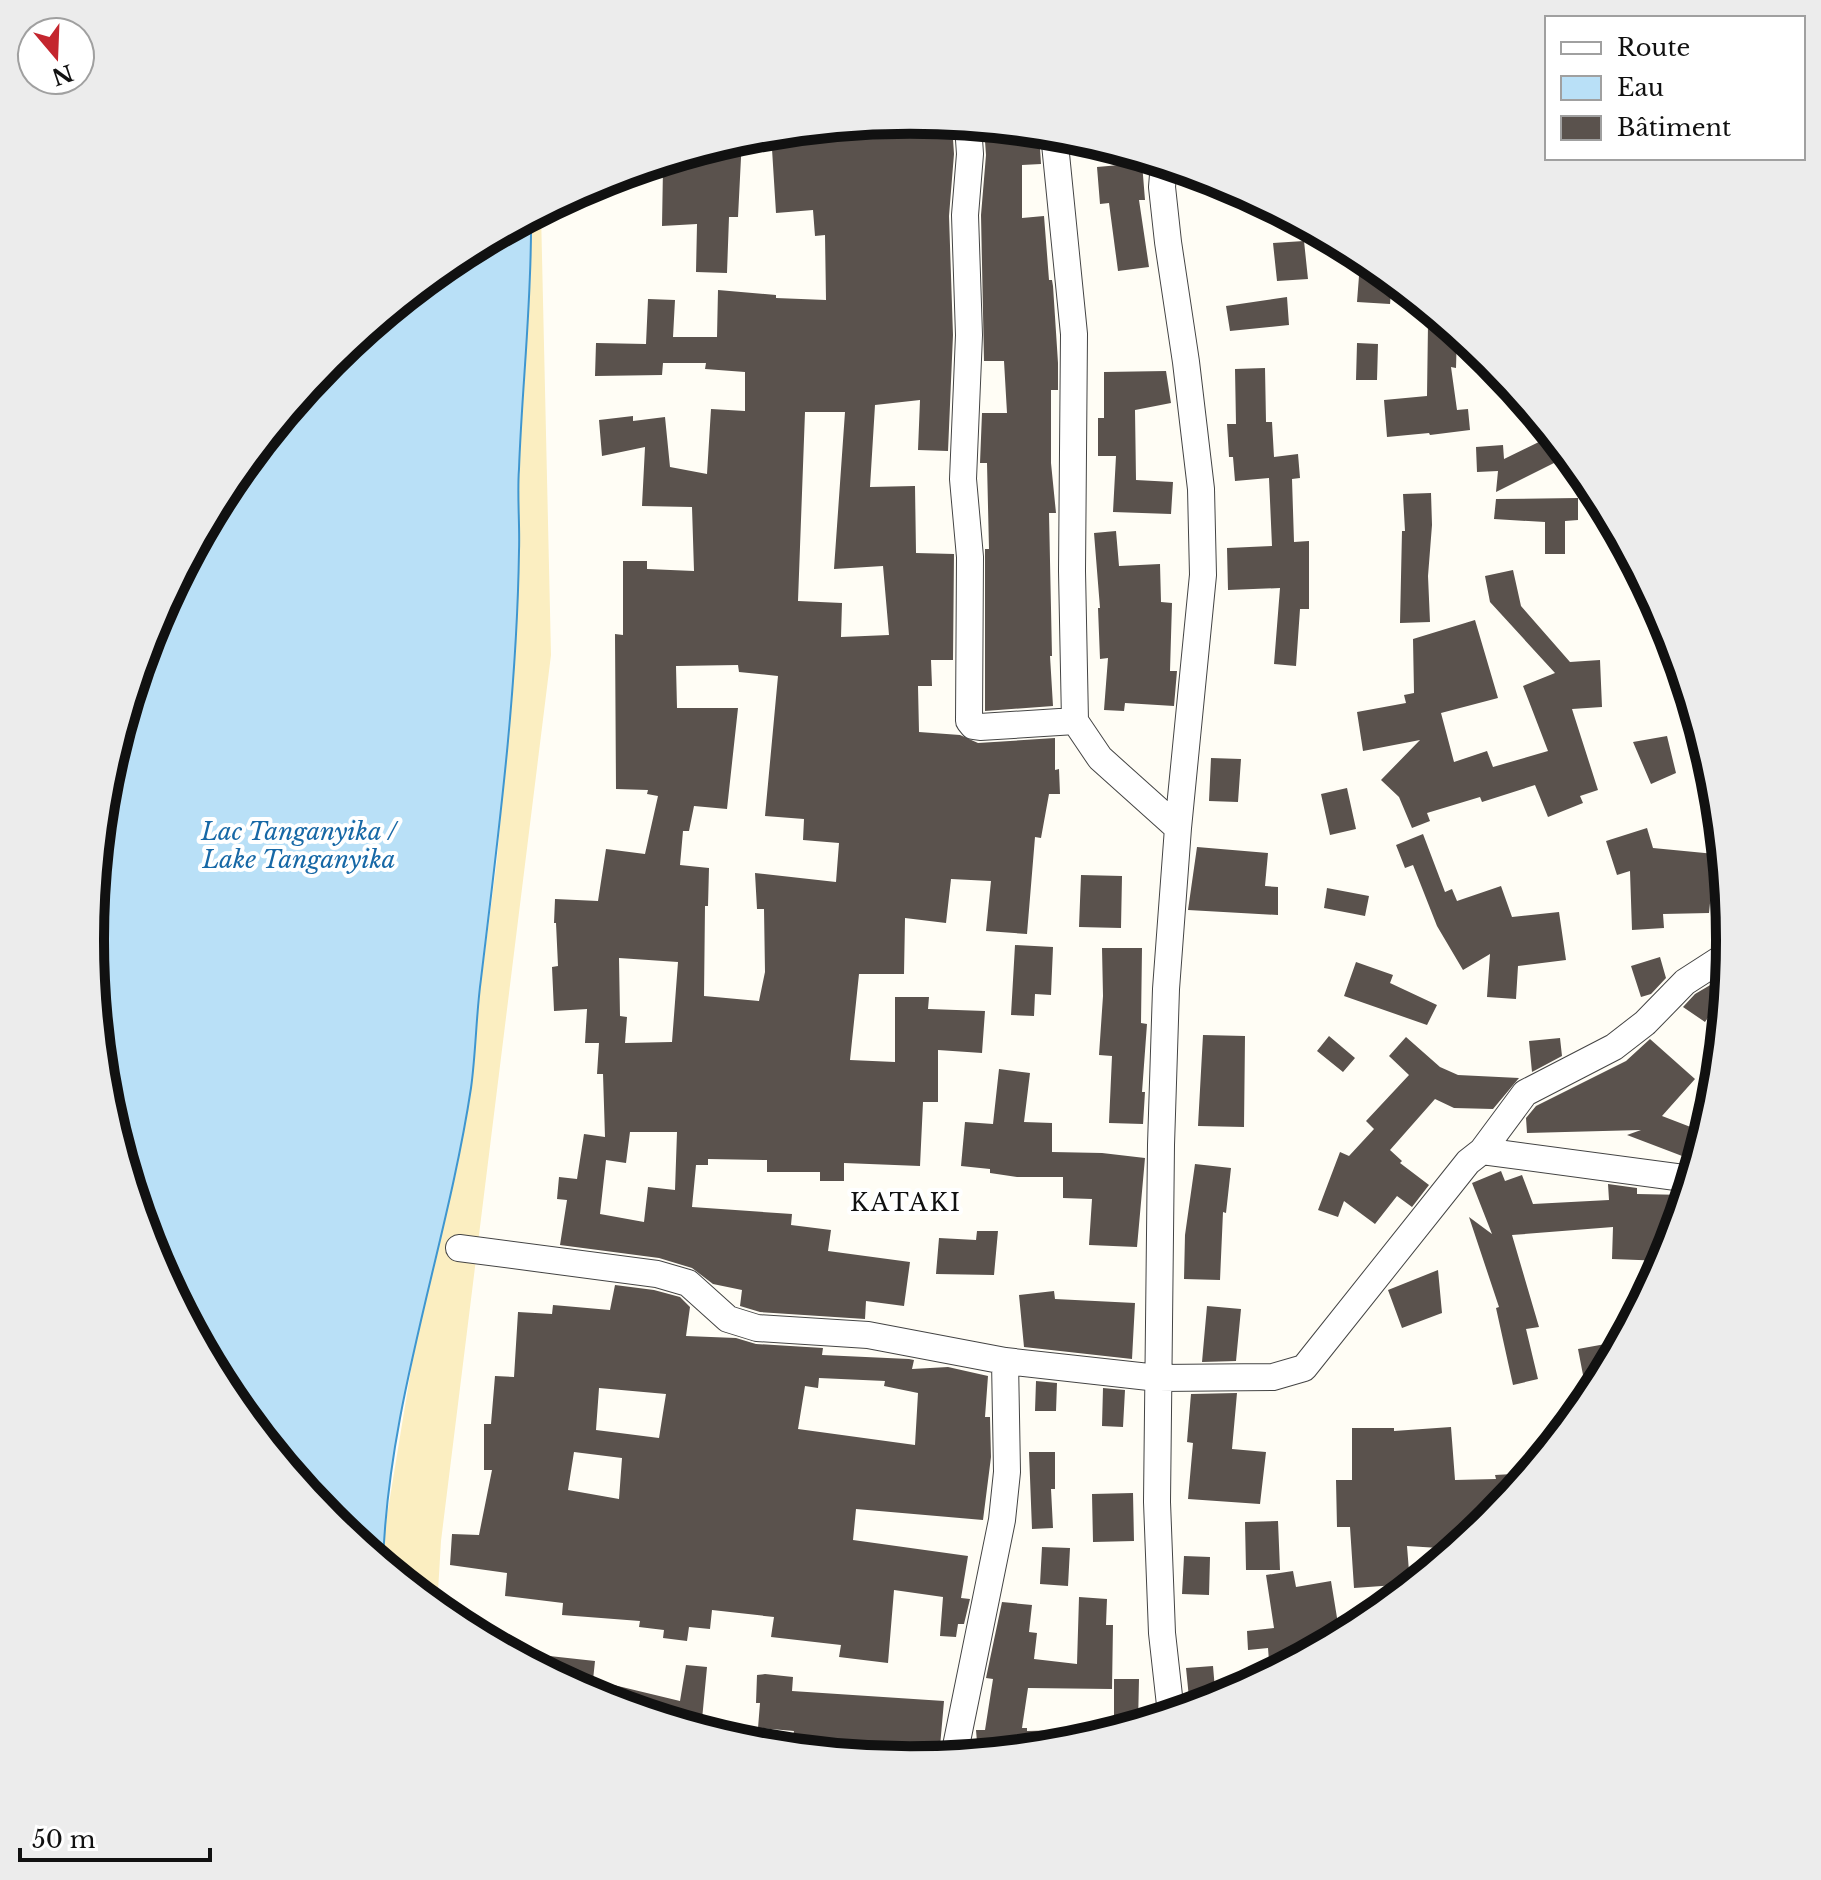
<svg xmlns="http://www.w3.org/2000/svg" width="1821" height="1880" font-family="'Libre Baskerville',serif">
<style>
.sand{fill:#fbeec1}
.water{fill:#b9e0f7;stroke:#3f96cf;stroke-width:2}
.building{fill:#5a524d;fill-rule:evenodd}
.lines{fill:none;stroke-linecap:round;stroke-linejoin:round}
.minor-casing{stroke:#444;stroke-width:28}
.minor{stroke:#fff;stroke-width:26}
.labels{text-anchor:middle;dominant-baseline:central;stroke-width:8;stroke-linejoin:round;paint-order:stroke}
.water-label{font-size:24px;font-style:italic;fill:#1768a6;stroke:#fff}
.neighbourhood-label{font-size:24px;letter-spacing:2px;fill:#111;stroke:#fff}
.rim{fill:none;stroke:#111;stroke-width:10}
</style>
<rect width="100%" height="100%" fill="#fffdf5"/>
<path class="sand" d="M 541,212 L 551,655 L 441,1541 L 437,1608 L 383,1564 L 384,1534 L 417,1333 L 458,1164 L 471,1084 L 481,982 L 497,860 L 514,661 L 521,406 L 531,274 L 531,217 Z"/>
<path class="water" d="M 531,217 C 532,301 522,385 519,469 C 517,496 520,524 519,551 C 517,694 498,837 481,979 C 476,1015 476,1052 471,1088 C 447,1247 388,1402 383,1564 L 330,1520 L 228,1395 L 152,1254 L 106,1100 L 90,940 L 106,779 L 153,626 L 229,484 L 331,359 L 455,258 Z"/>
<path class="building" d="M 920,120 L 952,124 L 954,154 L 949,216 L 953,335 L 948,451 L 918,450 L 920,400 L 875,405 L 870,487 L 915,486 L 916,553 L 954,554 L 953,660 L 931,660 L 932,686 L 918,686 L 919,732 L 960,735 L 978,743 L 1055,738 L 1055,770 L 1059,769 L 1060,794 L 1049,794 L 1041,838 L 1035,837 L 1027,934 L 986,931 L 991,881 L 951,879 L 946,923 L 905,918 L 904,974 L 859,974 L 850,1060 L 895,1062 L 895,997 L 929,997 L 928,1009 L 985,1011 L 982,1053 L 938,1050 L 938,1102 L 923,1102 L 920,1166 L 844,1163 L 844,1181 L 820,1181 L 820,1172 L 767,1172 L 767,1160 L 708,1159 L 708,1165 L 696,1165 L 692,1207 L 792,1214 L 791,1225 L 831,1230 L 828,1251 L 910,1262 L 904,1306 L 866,1301 L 865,1319 L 760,1312 L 740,1306 L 742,1290 L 713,1284 L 692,1268 L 659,1258 L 560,1245 L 567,1200 L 557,1199 L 559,1177 L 577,1179 L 584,1134 L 605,1137 L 603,1074 L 597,1074 L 599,1043 L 585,1043 L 587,1009 L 554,1011 L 552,967 L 558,966 L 556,923 L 554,923 L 555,899 L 598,901 L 606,849 L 645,854 L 658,796 L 647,794 L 648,790 L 616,789 L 615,634 L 623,635 L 623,561 L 647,561 L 647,569 L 694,571 L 692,507 L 642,506 L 645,447 L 602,456 L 599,420 L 633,416 L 633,421 L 665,417 L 670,467 L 707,474 L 711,409 L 745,411 L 745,372 L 705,369 L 706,363 L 663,363 L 662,375 L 595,376 L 596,343 L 646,344 L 648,299 L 675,300 L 673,337 L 717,337 L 718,290 L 776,295 L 776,298 L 826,300 L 825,235 L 815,236 L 813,210 L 776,213 L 771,133 ZM 805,412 L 845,412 L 834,569 L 883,566 L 889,635 L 841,637 L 842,603 L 798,601 ZM 738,665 L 739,672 L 778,676 L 765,816 L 804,819 L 803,840 L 839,843 L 836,882 L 755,873 L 757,909 L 764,909 L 765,972 L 759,1001 L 704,996 L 705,906 L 708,906 L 709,868 L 680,865 L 683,831 L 689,831 L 694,806 L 727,809 L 738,708 L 677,708 L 676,666 ZM 619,958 L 678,962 L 672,1042 L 625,1043 L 627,1017 L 620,1016 ZM 630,1132 L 677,1132 L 675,1190 L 648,1187 L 644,1222 L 600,1214 L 606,1160 L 626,1163 Z
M 984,127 L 1039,132 L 1041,164 L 1022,165 L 1022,218 L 1044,216 L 1049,280 L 1052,280 L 1053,286 L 1058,363 L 1058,390 L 1051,390 L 1051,463 L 1056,513 L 1049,513 L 1052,656 L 1050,656 L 1053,706 L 985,711 L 985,549 L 989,549 L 987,463 L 980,463 L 982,413 L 1007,413 L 1004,361 L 984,361 L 981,215 L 986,155 Z
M 742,138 L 738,217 L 729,217 L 727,273 L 696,272 L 697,224 L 662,226 L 663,168 L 671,168 L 671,159 Z
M 1142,163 L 1145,200 L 1139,200 L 1149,267 L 1118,271 L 1109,203 L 1100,204 L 1097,167 Z
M 1304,241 L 1308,279 L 1277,281 L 1273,243 Z
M 1360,263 L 1374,264 L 1392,279 L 1390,304 L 1357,302 Z
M 1287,297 L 1289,325 L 1230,331 L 1226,306 Z
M 1428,324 L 1448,325 L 1457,332 L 1456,368 L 1451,367 L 1457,410 L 1468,409 L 1470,430 L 1430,435 L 1429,433 L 1387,437 L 1384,400 L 1427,396 Z
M 1357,343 L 1378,344 L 1377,380 L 1356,380 Z
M 1265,368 L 1266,422 L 1272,422 L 1274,457 L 1298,454 L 1300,478 L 1292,479 L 1294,542 L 1309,541 L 1309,609 L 1300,609 L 1296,666 L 1274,664 L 1280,588 L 1228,590 L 1227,548 L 1272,546 L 1269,478 L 1235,481 L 1233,457 L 1229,457 L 1227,424 L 1236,424 L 1235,369 Z
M 1166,371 L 1171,403 L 1135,410 L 1136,480 L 1173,482 L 1171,514 L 1113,512 L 1116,456 L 1098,456 L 1098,418 L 1104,418 L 1104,372 Z
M 1545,439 L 1556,462 L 1496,492 L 1498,471 L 1477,472 L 1476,447 L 1503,445 L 1504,459 Z
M 1431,493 L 1432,525 L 1428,576 L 1430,622 L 1400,623 L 1402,531 L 1405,531 L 1403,494 Z
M 1578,498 L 1578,520 L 1565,521 L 1565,554 L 1545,554 L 1545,522 L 1494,519 L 1496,499 Z
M 1116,531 L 1119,566 L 1160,564 L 1161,602 L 1172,603 L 1170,671 L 1177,671 L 1174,706 L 1125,703 L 1124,711 L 1104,710 L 1108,658 L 1100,659 L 1098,608 L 1100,608 L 1094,533 Z
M 1513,570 L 1521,606 L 1570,662 L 1600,660 L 1602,707 L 1572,709 L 1598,790 L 1580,796 L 1583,803 L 1548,817 L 1535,785 L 1482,802 L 1480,797 L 1427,813 L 1430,821 L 1412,828 L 1399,797 L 1381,780 L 1420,740 L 1363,751 L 1357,712 L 1406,703 L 1404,695 L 1414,693 L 1413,639 L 1475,620 L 1498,698 L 1441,713 L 1454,762 L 1487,751 L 1493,767 L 1548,751 L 1523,686 L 1555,673 L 1490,602 L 1485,576 Z
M 1667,736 L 1676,773 L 1651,784 L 1633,742 Z
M 1211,758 L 1241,759 L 1238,802 L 1209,801 Z
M 1347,788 L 1356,829 L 1330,835 L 1321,794 Z
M 1647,828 L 1653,848 L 1715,854 L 1709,913 L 1663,914 L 1664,928 L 1632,930 L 1630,871 L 1617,875 L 1606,841 Z
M 1423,834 L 1445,892 L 1452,889 L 1457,901 L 1501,886 L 1512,917 L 1559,912 L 1566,960 L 1518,966 L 1516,999 L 1487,997 L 1490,954 L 1463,970 L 1437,926 L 1413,865 L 1405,868 L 1396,845 Z
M 1197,847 L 1268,853 L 1265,886 L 1278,887 L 1278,915 L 1188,910 Z
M 1081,875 L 1122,876 L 1121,928 L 1079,927 Z
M 1327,888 L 1369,896 L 1365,916 L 1324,908 Z
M 1015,945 L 1053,947 L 1051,995 L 1035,994 L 1034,1016 L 1011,1015 Z
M 1102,948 L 1142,948 L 1141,1023 L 1147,1024 L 1142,1092 L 1145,1092 L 1143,1124 L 1109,1123 L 1112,1056 L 1099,1055 L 1103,996 Z
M 1660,957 L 1666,978 L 1651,994 L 1641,997 L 1631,966 Z
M 1356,962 L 1393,975 L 1390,983 L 1437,1005 L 1427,1025 L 1344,996 Z
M 1712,984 L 1725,993 L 1705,1022 L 1683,1007 L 1695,994 Z
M 1203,1035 L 1245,1036 L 1244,1127 L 1198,1126 Z
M 1329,1036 L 1355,1058 L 1343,1072 L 1317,1051 Z
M 1406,1037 L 1440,1067 L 1458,1075 L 1519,1078 L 1493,1109 L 1454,1108 L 1435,1099 L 1390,1150 L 1402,1161 L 1400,1163 L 1429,1185 L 1412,1207 L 1397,1196 L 1375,1224 L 1344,1201 L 1338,1217 L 1318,1210 L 1340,1152 L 1349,1156 L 1374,1129 L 1366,1121 L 1409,1075 L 1389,1056 Z
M 1560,1038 L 1562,1056 L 1532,1072 L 1529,1041 Z
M 1650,1039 L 1695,1079 L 1662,1116 L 1701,1131 L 1690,1159 L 1627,1135 L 1641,1130 L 1527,1133 L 1526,1118 L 1536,1106 L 1626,1061 Z
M 999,1069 L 1030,1073 L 1024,1122 L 1052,1123 L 1052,1152 L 1102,1153 L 1145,1158 L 1137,1247 L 1089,1245 L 1092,1199 L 1063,1198 L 1063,1177 L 1017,1177 L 990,1173 L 990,1169 L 961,1166 L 965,1122 L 993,1124 Z
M 1195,1164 L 1231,1168 L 1226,1213 L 1223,1212 L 1220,1280 L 1184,1279 L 1185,1235 Z
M 1501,1171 L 1505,1181 L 1522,1175 L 1533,1204 L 1609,1200 L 1608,1184 L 1637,1188 L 1637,1194 L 1687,1195 L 1665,1261 L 1612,1259 L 1613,1227 L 1512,1235 L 1539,1327 L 1526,1329 L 1538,1379 L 1513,1385 L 1496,1308 L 1499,1307 L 1469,1217 L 1492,1234 L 1472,1183 Z
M 977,1231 L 998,1231 L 994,1275 L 936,1274 L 939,1238 L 976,1240 Z
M 1438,1270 L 1442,1313 L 1402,1328 L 1388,1290 Z
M 615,1285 L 654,1290 L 680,1297 L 690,1307 L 686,1336 L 736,1338 L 756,1344 L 823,1348 L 822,1355 L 909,1359 L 914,1360 L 912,1369 L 948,1367 L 988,1376 L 985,1417 L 990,1417 L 991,1457 L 983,1520 L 856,1509 L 853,1540 L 968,1556 L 961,1598 L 970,1599 L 964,1624 L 958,1624 L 956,1637 L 940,1636 L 943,1597 L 894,1590 L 888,1663 L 839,1657 L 841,1645 L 771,1637 L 774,1617 L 712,1610 L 710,1629 L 689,1627 L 687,1641 L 663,1638 L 664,1630 L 639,1627 L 640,1621 L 562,1615 L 563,1603 L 505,1596 L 507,1573 L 450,1565 L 452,1534 L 479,1535 L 492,1470 L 484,1470 L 484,1424 L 491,1424 L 495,1376 L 514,1377 L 518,1312 L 552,1314 L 553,1305 L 610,1310 ZM 819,1378 L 885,1381 L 884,1386 L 918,1393 L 915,1445 L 798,1429 L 805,1386 L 818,1388 ZM 599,1388 L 666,1394 L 659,1438 L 596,1430 ZM 574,1452 L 622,1458 L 619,1499 L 568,1490 Z
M 1054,1291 L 1055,1299 L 1135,1303 L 1132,1359 L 1024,1347 L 1019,1295 Z
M 1207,1306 L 1241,1309 L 1236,1361 L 1202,1362 Z
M 1622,1341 L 1603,1377 L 1584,1380 L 1578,1349 Z
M 1036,1381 L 1057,1383 L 1056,1411 L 1035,1411 Z
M 1103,1388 L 1125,1390 L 1123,1427 L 1102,1426 Z
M 1237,1393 L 1232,1449 L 1266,1452 L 1260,1504 L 1188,1499 L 1193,1443 L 1187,1442 L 1191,1394 Z
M 1451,1427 L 1455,1480 L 1496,1479 L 1495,1475 L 1530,1473 L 1491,1520 L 1455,1549 L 1407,1546 L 1410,1584 L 1354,1588 L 1350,1527 L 1337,1527 L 1336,1480 L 1352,1480 L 1352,1428 L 1394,1428 L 1394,1431 Z
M 1029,1452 L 1055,1452 L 1055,1489 L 1051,1489 L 1053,1528 L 1032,1529 Z
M 1133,1493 L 1134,1541 L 1093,1542 L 1092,1494 Z
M 1278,1521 L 1280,1570 L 1246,1570 L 1245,1522 Z
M 1042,1547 L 1070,1548 L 1068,1586 L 1040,1584 Z
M 1184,1556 L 1210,1557 L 1209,1595 L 1182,1594 Z
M 1293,1571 L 1296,1587 L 1331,1581 L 1340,1636 L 1270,1674 L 1268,1648 L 1248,1650 L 1247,1631 L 1274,1628 L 1266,1575 Z
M 1079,1597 L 1107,1599 L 1106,1625 L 1113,1625 L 1112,1689 L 1028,1688 L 1022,1728 L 1027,1728 L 1027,1731 L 1066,1730 L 1067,1745 L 978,1754 L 976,1730 L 985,1730 L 993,1679 L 986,1678 L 1002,1602 L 1032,1605 L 1029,1632 L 1037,1633 L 1034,1659 L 1077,1664 Z
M 513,1652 L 595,1661 L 593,1680 L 680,1701 L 686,1665 L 707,1667 L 701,1730 L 596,1698 Z
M 1213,1666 L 1216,1701 L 1190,1708 L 1186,1668 Z
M 765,1674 L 793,1677 L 792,1691 L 944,1701 L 939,1758 L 910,1760 L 791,1749 L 794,1731 L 758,1728 L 760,1703 L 756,1703 L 757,1675 Z
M 1114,1679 L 1139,1679 L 1138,1724 L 1114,1732 Z"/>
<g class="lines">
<g class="minor-casing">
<path id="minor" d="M 968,125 L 970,154 L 965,215 L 969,335 L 963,479 L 970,557 L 969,721 L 973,726 L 980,727 L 1075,721
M 1054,134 L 1074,334 L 1072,571 L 1075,721 L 1100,758 L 1178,828
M 1164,163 L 1162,187 L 1168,242 L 1186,362 L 1201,489 L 1203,575 L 1178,828 L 1166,989 L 1161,1145 L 1157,1502 L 1162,1633 L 1171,1714
M 1482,1151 L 1525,1093 L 1614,1047 L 1645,1023 L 1685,982 L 1730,953
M 459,1248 L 657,1274 L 688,1283 L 728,1319 L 757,1328 L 868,1335 L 1005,1361 L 1158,1378 L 1273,1377 L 1304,1368 L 1468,1162 L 1482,1151 L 1691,1179
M 954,1756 L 1002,1520 L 1007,1472 L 1005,1361"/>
</g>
<use href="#minor" class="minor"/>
</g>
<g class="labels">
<g class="water-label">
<text x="299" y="831">Lac Tanganyika /<tspan x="299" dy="28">Lake Tanganyika</tspan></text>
</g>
<g class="neighbourhood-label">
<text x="906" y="1202">KATAKI</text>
</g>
</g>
<path d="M0 0H1821V1880H0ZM104 940a806 806 0 1 1 1612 0a806 806 0 1 1-1612 0Z" fill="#ececec" fill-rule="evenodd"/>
<path class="rim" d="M104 940a806 806 0 1 1 1612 0a806 806 0 1 1-1612 0Z"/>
<rect x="1545" y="16" width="260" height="144" fill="#ffffff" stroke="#a0a0a0" stroke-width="2"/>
<rect x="1561" y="42" width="40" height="12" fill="#ffffff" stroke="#a0a0a0" stroke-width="2"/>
<text x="1617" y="56" font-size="24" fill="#111111">Route</text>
<rect x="1561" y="76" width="40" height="24" fill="#b9e0f7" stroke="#a0a0a0" stroke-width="2"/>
<text x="1617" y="96" font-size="24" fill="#111111">Eau</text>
<rect x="1561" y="116" width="40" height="24" fill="#5a524d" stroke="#a0a0a0" stroke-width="2"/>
<text x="1617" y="136" font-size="24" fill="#111111">Bâtiment</text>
<g transform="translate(56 56) rotate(161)"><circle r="38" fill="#ffffff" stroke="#a0a0a0" stroke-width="2"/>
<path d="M0-6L14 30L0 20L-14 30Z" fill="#c4262e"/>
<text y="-12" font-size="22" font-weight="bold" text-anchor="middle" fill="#111111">N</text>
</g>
<path d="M20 1848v12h190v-12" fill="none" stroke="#111111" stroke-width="4"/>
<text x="32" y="1848" font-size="24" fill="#111111" stroke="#ffffff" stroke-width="6" paint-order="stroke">50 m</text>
</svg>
